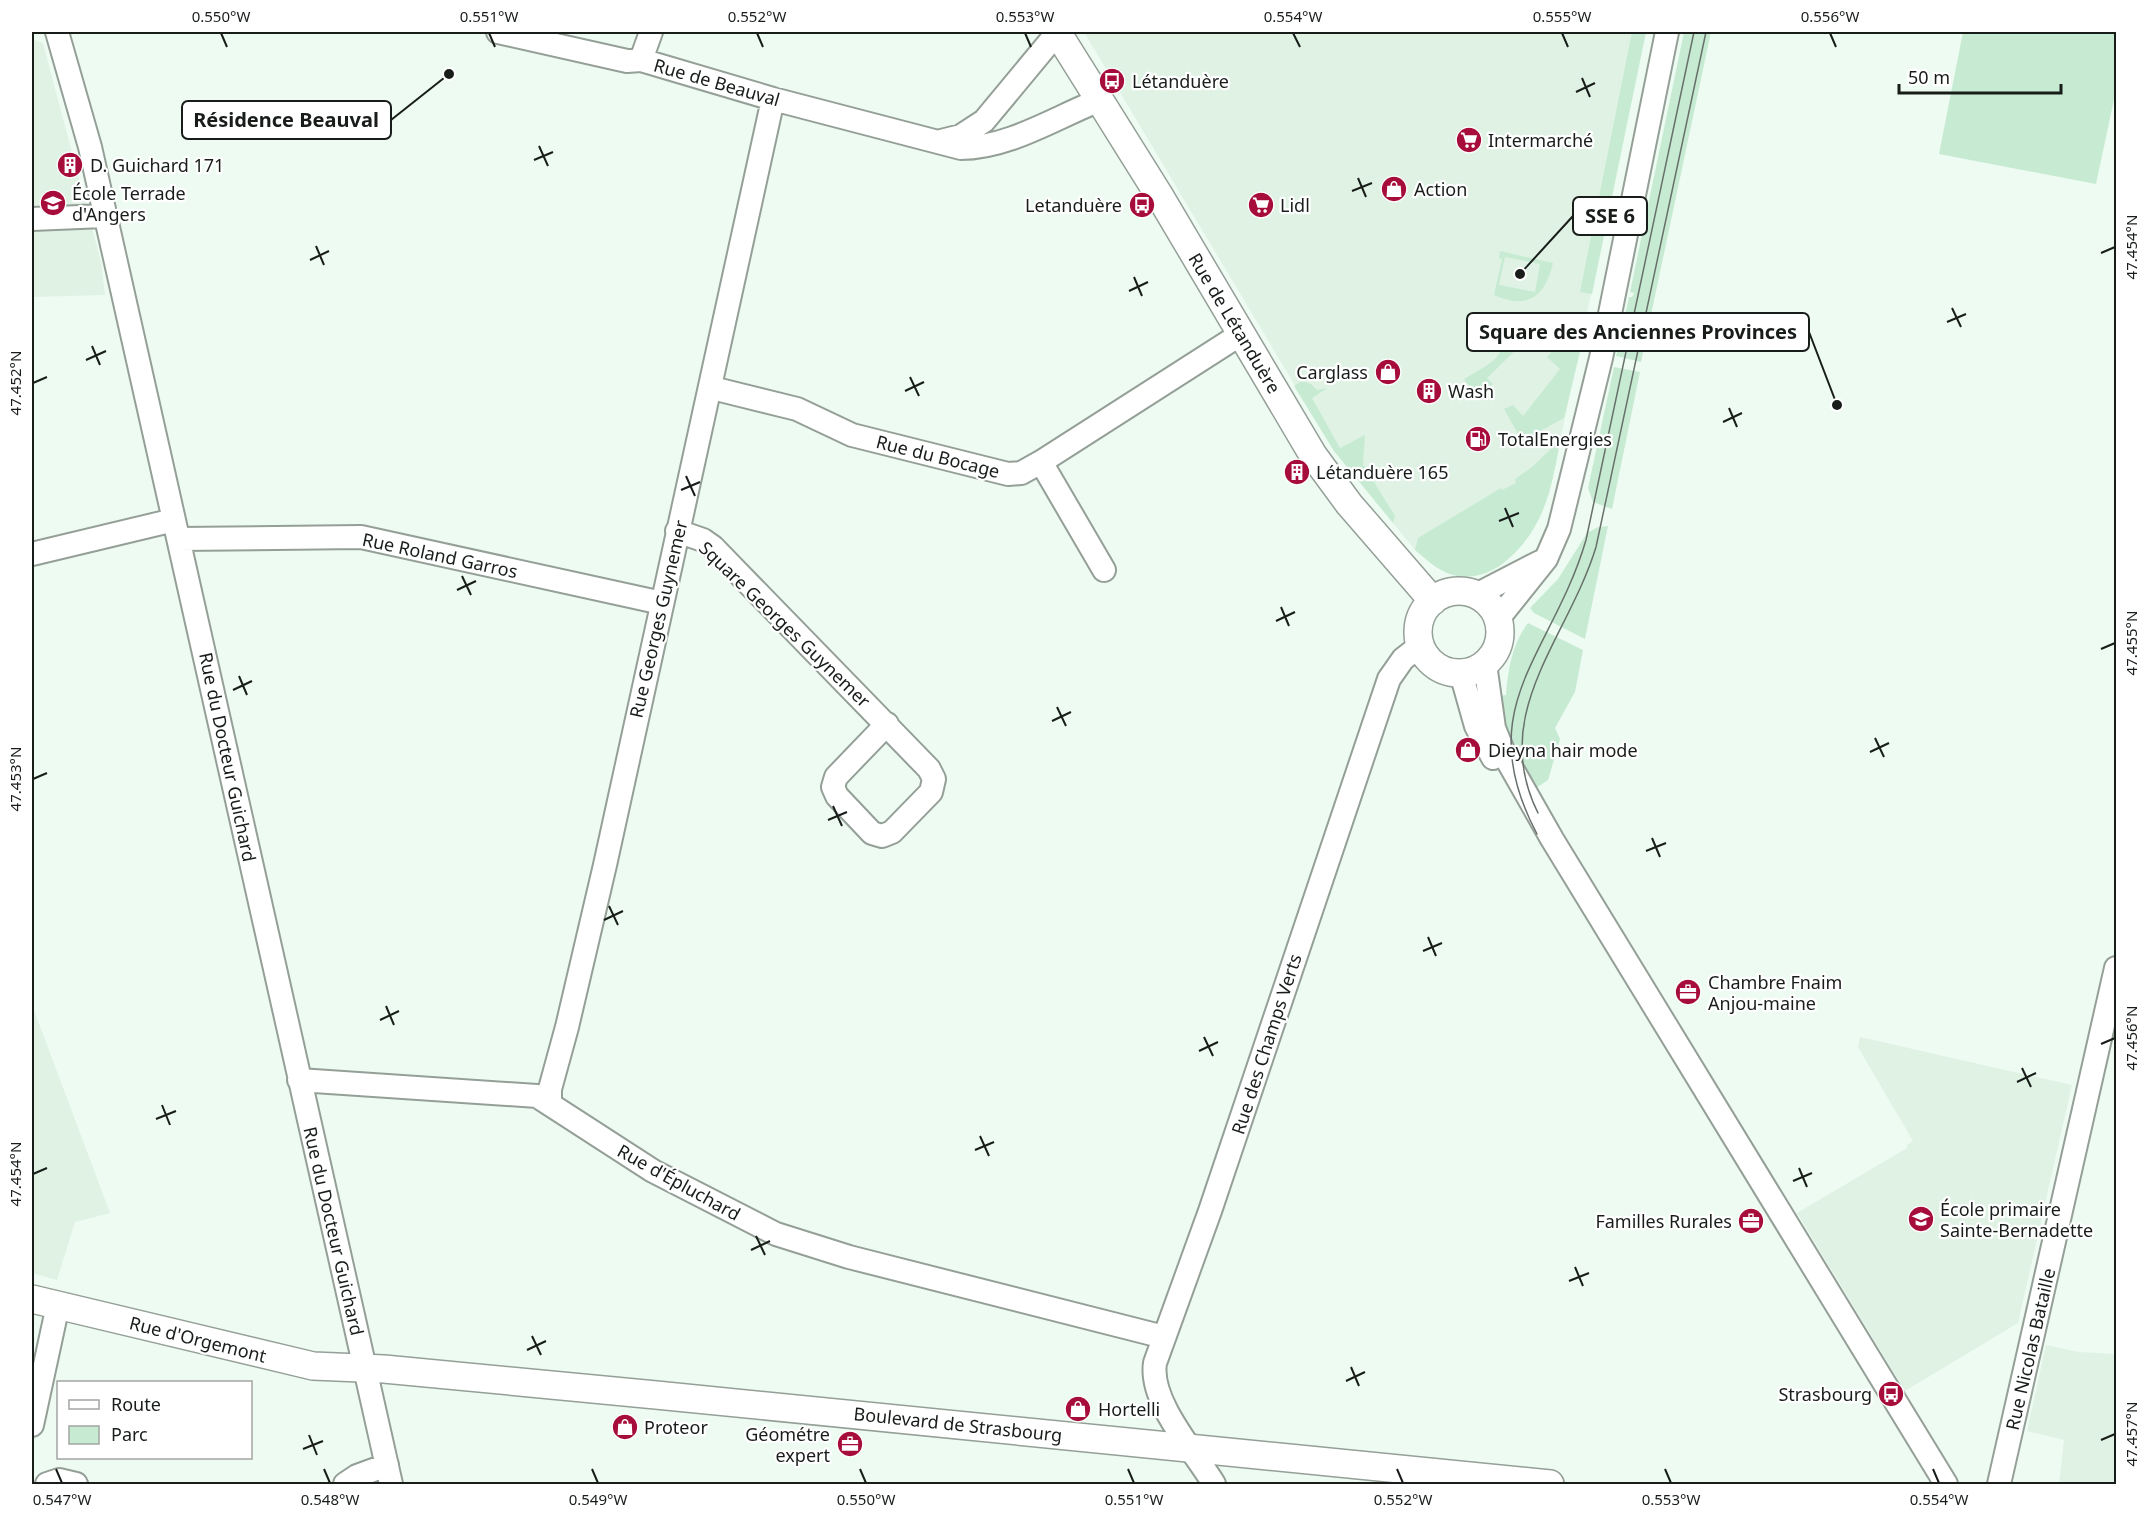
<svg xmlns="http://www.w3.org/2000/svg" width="2148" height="1516" font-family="'Noto Sans',sans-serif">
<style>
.built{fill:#dff2e4}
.green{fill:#c7ebd2;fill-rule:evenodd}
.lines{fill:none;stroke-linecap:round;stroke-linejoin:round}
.minor-casing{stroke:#949f97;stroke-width:26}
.tertiary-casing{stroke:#949f97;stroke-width:30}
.minor{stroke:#fff;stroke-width:22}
.tertiary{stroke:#fff;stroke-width:27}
.tram{stroke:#68706b;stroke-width:1.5}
.ticks{fill:none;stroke:#181d1a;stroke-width:2}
.labels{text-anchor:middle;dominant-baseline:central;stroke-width:4.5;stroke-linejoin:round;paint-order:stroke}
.poi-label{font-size:18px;fill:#181d1a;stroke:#fff;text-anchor:start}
.street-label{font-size:18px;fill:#181d1a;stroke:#fff}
.leader{fill:none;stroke:#181d1a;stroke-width:2}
.callout-dot{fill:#181d1a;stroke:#fff;stroke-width:2}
.callout{fill:#fff;stroke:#181d1a;stroke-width:2}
.callout-label{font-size:20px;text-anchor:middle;font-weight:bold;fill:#181d1a}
.neatline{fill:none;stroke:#181d1a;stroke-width:2}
.ticks-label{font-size:15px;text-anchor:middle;fill:#181d1a}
</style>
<rect width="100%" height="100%" fill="#eefbf2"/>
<path class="built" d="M 1084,32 L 1646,32 L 1549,494 L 1532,531 L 1500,566 L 1486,573 L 1462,577 L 1433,565 L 1415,550 L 1334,451 Z
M 32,39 L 43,43 L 101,262 L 105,295 L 32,297 Z
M 32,1005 L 110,1213 L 75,1222 L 57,1280 L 32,1273 Z
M 1860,1037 L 2072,1085 L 2018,1323 L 1905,1391 L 1797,1213 L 1907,1148 L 1907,1145 L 1913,1141 L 1858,1047 Z
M 2046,1345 L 2079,1352 L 2116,1354 L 2116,1484 L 2059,1484 L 2064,1440 L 2027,1431 Z"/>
<path class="green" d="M 1632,32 L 1646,32 L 1592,294 L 1580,292 Z
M 1684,32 L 1711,32 L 1641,362 L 1616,356 L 1629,297 L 1632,297 L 1634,293 L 1630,292 Z
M 1963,32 L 2116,32 L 2116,90 L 2096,184 L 1939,154 Z
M 1500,251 L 1553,263 C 1545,296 1529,310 1494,295 L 1502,259 L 1499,258 ZM 1505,257 L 1540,264 L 1535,292 L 1499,285 Z
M 1490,318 L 1534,326 L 1540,333 L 1529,347 L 1523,343 L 1487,378 L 1493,384 L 1476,397 L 1464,379 C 1484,367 1509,358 1503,330 Z
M 1560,343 L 1581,348 L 1564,418 L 1522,441 L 1504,409 L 1513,405 L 1523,416 L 1560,369 L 1547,357 Z
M 1614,367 L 1640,372 L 1612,509 L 1593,502 L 1588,488 Z
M 1302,381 L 1311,384 L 1317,390 L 1327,388 L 1312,398 L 1340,448 L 1365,435 L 1363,464 L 1395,516 L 1393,523 L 1334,451 L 1294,386 Z
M 1555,445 L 1559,448 C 1555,469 1551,490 1543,510 C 1530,543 1494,586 1453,575 C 1438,571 1427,560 1415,550 L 1418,538 L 1501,488 L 1502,490 L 1516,483 L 1515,479 L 1532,467 Z
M 1608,526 L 1585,639 L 1534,613 L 1530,608 L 1558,579 L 1587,533 L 1598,527 Z
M 1528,623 L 1583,650 L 1575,692 L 1555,728 L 1560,739 L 1548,780 L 1536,788 L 1507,745 L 1499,696 L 1506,695 C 1508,669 1512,644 1528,623 Z"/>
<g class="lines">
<g class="minor-casing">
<path id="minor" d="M 57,32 L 90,147 L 391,1484
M 498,32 L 627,61 L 641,60 L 773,99 L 961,148 C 1009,148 1056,117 1100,100
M 641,60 L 651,32
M 941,141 L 961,136 L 984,121 L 1057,33
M 32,219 L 104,216
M 712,388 L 797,409 L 852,435 L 1008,474 L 1021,473 L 1041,462 L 1241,334
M 1041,462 L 1104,570
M 677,531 L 703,540 L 713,547 L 929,769 L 934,779 L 931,792 L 892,832 L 882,836 L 872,833 L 837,796 L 833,787 L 836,777 L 887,724
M 179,539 L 361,537 L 662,603
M 32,554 L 174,520
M 1476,595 L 1540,562
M 1498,619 L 1546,559 L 1559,529 L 1601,358 L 1667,32
M 1485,664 L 1494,728 L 1506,758 L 1552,839 L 1946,1484
M 1461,673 L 1476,726 L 1493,758
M 299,1080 L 537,1096 L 653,1171 L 776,1234 L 849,1257 L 1164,1337
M 550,1102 L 550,1089 L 567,1027 L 605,865 L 773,99
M 32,1425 L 58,1305
M 47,1484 L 59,1480 L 76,1484
M 345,1484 L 357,1476 L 387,1465
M 1214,1484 C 1194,1451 1149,1401 1155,1363 L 1210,1211 L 1389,679 L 1403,659 L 1421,645
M 1999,1484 L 2116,968"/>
</g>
<g class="tertiary-casing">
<path id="tertiary" d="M 1057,32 L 1159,195 L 1313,455 L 1349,504 L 1433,601
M1418 632a41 41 0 1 1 82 0a41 41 0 1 1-82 0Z
M 32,1299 L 313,1366 L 384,1369 L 656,1395 L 1550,1484"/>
</g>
<use href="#minor" class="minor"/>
<use href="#tertiary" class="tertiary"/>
<path class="tram" d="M 1538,813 C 1488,713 1568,639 1596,547 L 1706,32
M 1537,834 C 1469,706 1552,656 1586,540 L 1694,32"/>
</g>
<path class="ticks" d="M 221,33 L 227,47M 489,33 L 495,47M 757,33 L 763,47M 1025,33 L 1031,47M 1293,33 L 1300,47M 1562,33 L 1568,47M 1830,33 L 1836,47M 1582,78 L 1590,97M 1576,92 L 1595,83M 539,146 L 548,166M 534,160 L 553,152M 1358,178 L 1366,197M 1352,191 L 1372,183M 316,246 L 324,265M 2101,253 L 2115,247M 310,260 L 329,251M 1134,277 L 1142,296M 1129,291 L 1148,282M 1952,308 L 1961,327M 1947,322 L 1966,314M 92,346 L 100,365M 86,360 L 106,351M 910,377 L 919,396M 33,383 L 47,377M 905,391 L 924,382M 1729,408 L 1737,427M 1723,422 L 1742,413M 686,476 L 695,496M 681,490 L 700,482M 1505,508 L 1513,527M 1499,521 L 1519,513M 462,576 L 471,595M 457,590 L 476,581M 1281,607 L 1289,626M 1276,621 L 1295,612M 2101,649 L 2115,643M 239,676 L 247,695M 233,690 L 252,681M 1057,707 L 1066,726M 1052,721 L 1071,712M 1875,738 L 1884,757M 1870,752 L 1889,743M 33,779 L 47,773M 833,806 L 842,826M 828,820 L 847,812M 1652,838 L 1660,857M 1646,851 L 1666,843M 609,906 L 618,925M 604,920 L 623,911M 1428,937 L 1436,956M 1423,951 L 1442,943M 386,1006 L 394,1025M 380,1020 L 399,1011M 1204,1037 L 1213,1056M 2101,1044 L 2115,1038M 1199,1051 L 1218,1042M 2022,1068 L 2031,1087M 2017,1082 L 2036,1073M 162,1105 L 170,1125M 156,1119 L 176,1111M 980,1136 L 989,1156M 975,1150 L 994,1142M 1799,1168 L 1807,1187M 33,1174 L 47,1168M 1793,1181 L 1812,1173M 756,1236 L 765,1255M 751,1250 L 770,1241M 1575,1267 L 1583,1286M 1569,1281 L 1589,1273M 532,1336 L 541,1355M 527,1350 L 546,1341M 1351,1367 L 1359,1386M 1346,1381 L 1365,1372M 309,1435 L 317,1455M 2101,1440 L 2115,1434M 303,1449 L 323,1441M 56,1469 L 62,1483M 324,1469 L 330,1483M 592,1469 L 598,1483M 860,1469 L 866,1483M 1128,1469 L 1134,1483M 1397,1469 L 1403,1483M 1665,1469 L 1671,1483M 1933,1469 L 1939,1483"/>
<defs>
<g id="bus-disc" transform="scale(1.35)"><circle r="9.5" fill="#a60d3b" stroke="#fff"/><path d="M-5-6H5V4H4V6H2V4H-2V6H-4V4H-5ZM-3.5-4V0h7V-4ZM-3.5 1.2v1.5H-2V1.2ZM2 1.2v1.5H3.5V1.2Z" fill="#fff"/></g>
<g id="supermarket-disc" transform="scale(1.35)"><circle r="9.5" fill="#a60d3b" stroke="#fff"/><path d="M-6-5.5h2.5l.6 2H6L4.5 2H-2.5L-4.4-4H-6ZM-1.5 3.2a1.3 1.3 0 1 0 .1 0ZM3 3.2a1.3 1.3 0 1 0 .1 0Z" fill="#fff"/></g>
<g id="building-disc" transform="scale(1.35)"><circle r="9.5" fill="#a60d3b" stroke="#fff"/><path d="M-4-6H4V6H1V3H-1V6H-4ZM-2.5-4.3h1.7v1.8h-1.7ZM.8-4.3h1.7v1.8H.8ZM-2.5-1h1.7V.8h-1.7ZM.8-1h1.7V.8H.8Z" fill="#fff"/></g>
<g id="shop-disc" transform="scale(1.35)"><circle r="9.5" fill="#a60d3b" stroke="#fff"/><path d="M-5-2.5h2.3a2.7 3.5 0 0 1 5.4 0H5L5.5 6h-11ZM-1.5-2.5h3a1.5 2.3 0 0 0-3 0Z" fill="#fff"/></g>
<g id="university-disc" transform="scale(1.35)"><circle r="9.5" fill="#a60d3b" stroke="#fff"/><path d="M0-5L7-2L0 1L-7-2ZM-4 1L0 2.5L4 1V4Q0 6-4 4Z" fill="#fff"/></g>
<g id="fuel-disc" transform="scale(1.35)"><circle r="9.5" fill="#a60d3b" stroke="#fff"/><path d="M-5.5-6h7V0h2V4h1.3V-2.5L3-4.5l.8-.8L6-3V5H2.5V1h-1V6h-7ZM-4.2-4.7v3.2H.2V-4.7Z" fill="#fff"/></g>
<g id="office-disc" transform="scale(1.35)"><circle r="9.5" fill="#a60d3b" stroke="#fff"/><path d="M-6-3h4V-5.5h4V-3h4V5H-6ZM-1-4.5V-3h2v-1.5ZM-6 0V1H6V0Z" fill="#fff"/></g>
<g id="school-disc" transform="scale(1.35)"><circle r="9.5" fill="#a60d3b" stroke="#fff"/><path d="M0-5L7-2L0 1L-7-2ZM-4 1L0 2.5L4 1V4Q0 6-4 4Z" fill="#fff"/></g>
</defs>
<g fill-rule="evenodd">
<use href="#bus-disc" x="1112" y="81"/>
<use href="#supermarket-disc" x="1469" y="140"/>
<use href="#building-disc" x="70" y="165"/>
<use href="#shop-disc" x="1394" y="189"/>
<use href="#university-disc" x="53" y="203"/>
<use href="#bus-disc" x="1142" y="205"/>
<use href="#supermarket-disc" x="1261" y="205"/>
<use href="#shop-disc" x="1388" y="372"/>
<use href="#building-disc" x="1429" y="391"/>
<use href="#fuel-disc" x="1478" y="439"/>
<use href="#building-disc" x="1297" y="472"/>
<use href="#shop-disc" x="1468" y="750"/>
<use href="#office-disc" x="1688" y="992"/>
<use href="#school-disc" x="1921" y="1219"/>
<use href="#office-disc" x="1751" y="1221"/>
<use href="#bus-disc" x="1891" y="1394"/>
<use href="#shop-disc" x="1078" y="1409"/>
<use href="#shop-disc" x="625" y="1427"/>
<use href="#office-disc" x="850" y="1444"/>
</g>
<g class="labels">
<g class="poi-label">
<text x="1132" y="81">Létanduère</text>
<text x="1488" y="140">Intermarché</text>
<text x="90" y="165">D. Guichard 171</text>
<text x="1414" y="189">Action</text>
<text x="72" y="193">École Terrade<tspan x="72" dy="21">d'Angers</tspan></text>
<text x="1122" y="205" text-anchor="end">Letanduère</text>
<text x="1280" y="205">Lidl</text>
<text x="1368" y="372" text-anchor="end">Carglass</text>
<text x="1448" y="391">Wash</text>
<text x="1498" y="439">TotalEnergies</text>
<text x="1316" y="472">Létanduère 165</text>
<text x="1488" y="750">Dieyna hair mode</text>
<text x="1708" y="982">Chambre Fnaim<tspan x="1708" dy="21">Anjou-maine</tspan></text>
<text x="1940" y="1209">École primaire<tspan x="1940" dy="21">Sainte-Bernadette</tspan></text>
<text x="1732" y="1221" text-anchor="end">Familles Rurales</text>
<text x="1872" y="1394" text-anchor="end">Strasbourg</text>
<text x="1098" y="1409">Hortelli</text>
<text x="644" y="1427">Proteor</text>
<text x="830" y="1434" text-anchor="end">Géométre<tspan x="830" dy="21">expert</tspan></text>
</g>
<g class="street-label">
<text transform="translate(717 82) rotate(16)">Rue de Beauval</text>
<text transform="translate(1235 323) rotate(59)">Rue de Létanduère</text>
<text transform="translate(938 456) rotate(14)">Rue du Bocage</text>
<text transform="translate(440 555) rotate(12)">Rue Roland Garros</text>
<text transform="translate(658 619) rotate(-77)">Rue Georges Guynemer</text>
<text transform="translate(785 624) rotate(44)">Square Georges Guynemer</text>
<text transform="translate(228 757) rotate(78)">Rue du Docteur Guichard</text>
<text transform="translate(1266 1044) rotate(-72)">Rue des Champs Verts</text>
<text transform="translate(679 1182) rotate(29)">Rue d'Épluchard</text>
<text transform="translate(334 1231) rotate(77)">Rue du Docteur Guichard</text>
<text transform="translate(198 1339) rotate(14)">Rue d'Orgemont</text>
<text transform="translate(2030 1349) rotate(-77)">Rue Nicolas Bataille</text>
<text transform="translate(958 1424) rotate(6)">Boulevard de Strasbourg</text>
</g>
</g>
<path class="leader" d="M449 74L391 120M1520 274L1573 216M1837 405L1809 332"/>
<g class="callout-dot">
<circle cx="449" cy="74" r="6"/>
<circle cx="1520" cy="274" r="6"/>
<circle cx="1837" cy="405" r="6"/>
</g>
<g class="callout">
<rect x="182" y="101" width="209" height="38" rx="6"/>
<rect x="1573" y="197" width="74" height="38" rx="6"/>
<rect x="1467" y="313" width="342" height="38" rx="6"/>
</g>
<g class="callout-label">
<text x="286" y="127">Résidence Beauval</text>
<text x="1610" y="223">SSE 6</text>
<text x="1638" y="339">Square des Anciennes Provinces</text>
</g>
<rect width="2148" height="1516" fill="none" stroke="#ffffff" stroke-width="66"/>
<rect x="57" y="1381" width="195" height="78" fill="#ffffff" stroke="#a3a5a3" stroke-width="1.5"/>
<rect x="69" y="1400" width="30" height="9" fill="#ffffff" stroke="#a3a5a3" stroke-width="1.5"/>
<text x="111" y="1411" font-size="18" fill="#181d1a">Route</text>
<rect x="69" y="1426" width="30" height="18" fill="#c7ebd2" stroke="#a3a5a3" stroke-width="1.5"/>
<text x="111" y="1441" font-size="18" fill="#181d1a">Parc</text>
<path d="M1899 84v9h162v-9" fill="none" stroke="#181d1a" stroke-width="3"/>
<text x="1908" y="84" font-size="18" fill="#181d1a" stroke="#ffffff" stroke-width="4.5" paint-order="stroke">50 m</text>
<rect x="33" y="33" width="2082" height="1450" class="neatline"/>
<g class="ticks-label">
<text x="221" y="22">0.550°W</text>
<text x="489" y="22">0.551°W</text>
<text x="757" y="22">0.552°W</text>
<text x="1025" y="22">0.553°W</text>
<text x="1293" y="22">0.554°W</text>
<text x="1562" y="22">0.555°W</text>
<text x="1830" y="22">0.556°W</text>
<text transform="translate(2132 247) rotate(-90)" y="5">47.454°N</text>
<text transform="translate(16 383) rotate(-90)" y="5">47.452°N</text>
<text transform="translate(2132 643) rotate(-90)" y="5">47.455°N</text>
<text transform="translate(16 779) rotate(-90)" y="5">47.453°N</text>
<text transform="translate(2132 1038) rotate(-90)" y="5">47.456°N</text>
<text transform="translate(16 1174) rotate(-90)" y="5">47.454°N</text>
<text transform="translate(2132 1434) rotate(-90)" y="5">47.457°N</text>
<text x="62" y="1505">0.547°W</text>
<text x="330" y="1505">0.548°W</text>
<text x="598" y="1505">0.549°W</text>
<text x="866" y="1505">0.550°W</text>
<text x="1134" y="1505">0.551°W</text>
<text x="1403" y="1505">0.552°W</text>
<text x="1671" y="1505">0.553°W</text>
<text x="1939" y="1505">0.554°W</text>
</g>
</svg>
